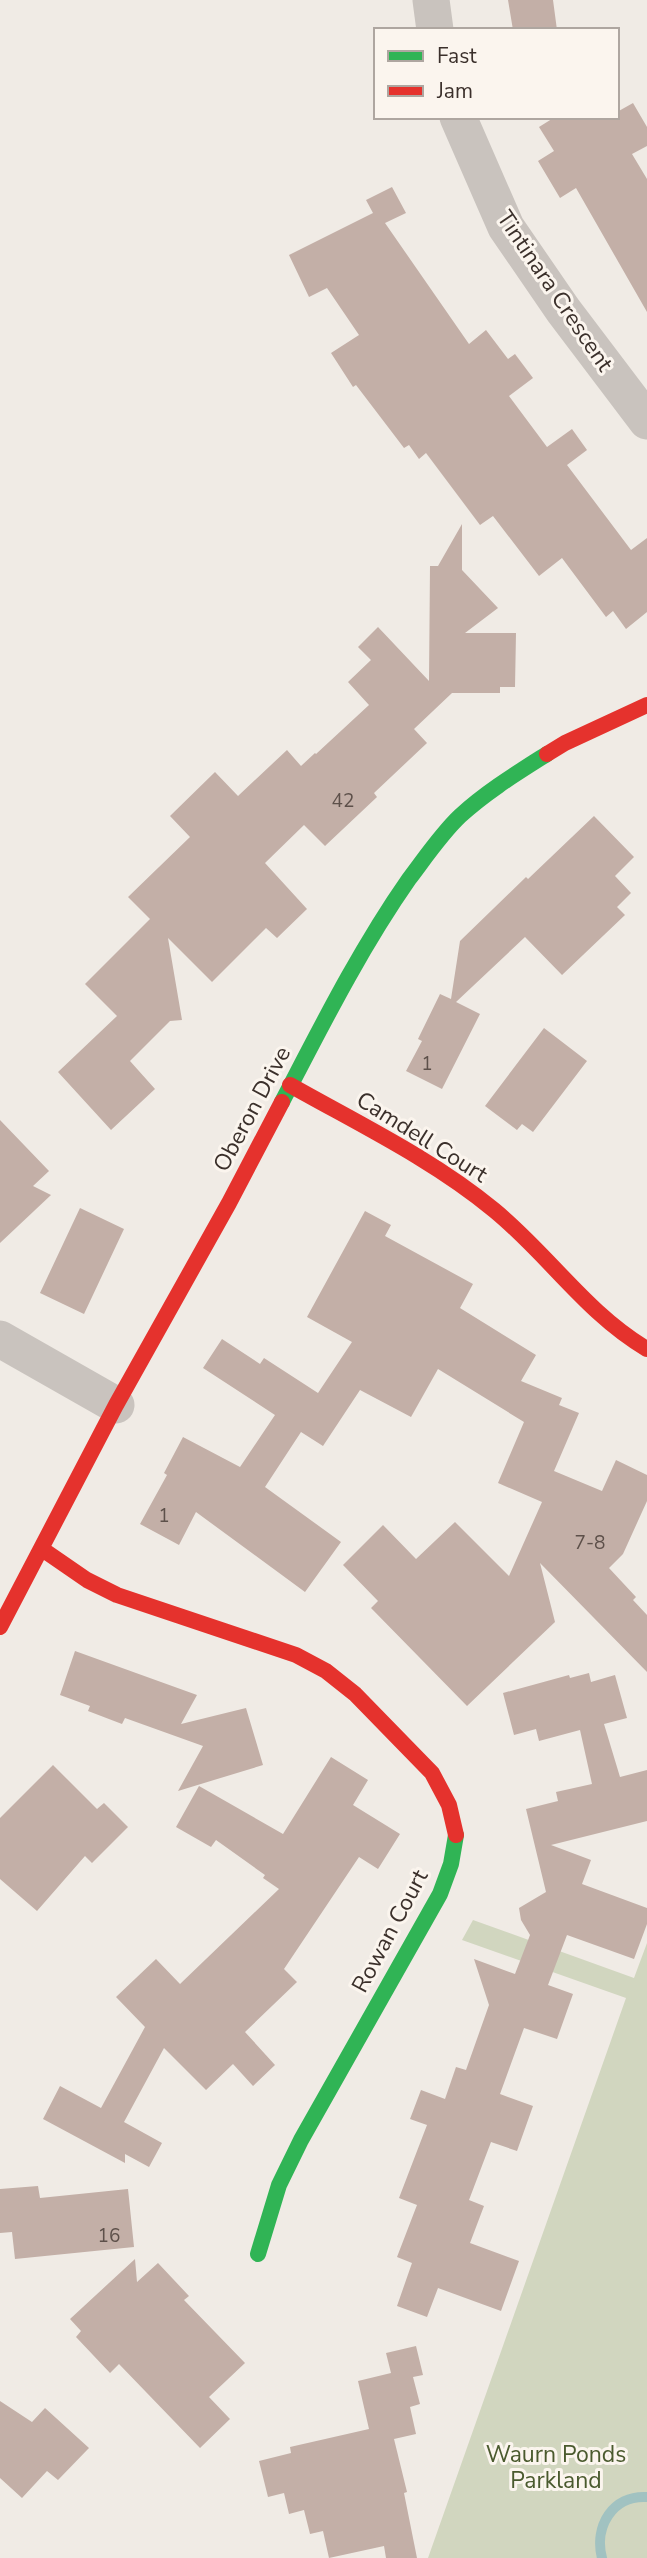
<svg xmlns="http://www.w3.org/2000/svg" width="647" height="2558" font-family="'Nunito Sans',sans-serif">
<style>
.green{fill:#d1d6bf}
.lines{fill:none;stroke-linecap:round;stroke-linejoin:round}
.stream{stroke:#a1c2c1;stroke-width:10}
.building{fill:#c3afa7}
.street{stroke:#c9c3be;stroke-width:37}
.fast{stroke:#30b455;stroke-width:16}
.jam{stroke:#e5322d;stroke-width:16}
.labels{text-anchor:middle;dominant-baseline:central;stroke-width:6;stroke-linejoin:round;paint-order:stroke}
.number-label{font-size:19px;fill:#5d504a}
.street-label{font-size:23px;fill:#3b302b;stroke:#fbf5ee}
.park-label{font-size:23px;fill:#4a5a2e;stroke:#fbf5ee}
</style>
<rect width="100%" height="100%" fill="#f0ebe5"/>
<path class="green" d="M 473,1920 L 634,1978 L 647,1943 L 647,2558 L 428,2558 L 626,1998 L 462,1940 Z"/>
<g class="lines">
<path class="stream" d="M 602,2558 C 594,2527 612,2495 647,2497"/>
</g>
<path class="building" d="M 508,0 L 553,0 L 557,30 L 513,30 Z
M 633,103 L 647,127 L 647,146 L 632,154 L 647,179 L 647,312 L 576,188 L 560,198 L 538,161 L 554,151 L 539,127 L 555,117 L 617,117 L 617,112 Z
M 392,187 L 406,213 L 385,223 L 469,344 L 486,330 L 508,359 L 515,354 L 533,378 L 509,396 L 547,447 L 572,429 L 587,450 L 567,465 L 631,550 L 647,538 L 647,612 L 626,629 L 613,611 L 606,617 L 562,558 L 539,576 L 493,516 L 480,525 L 426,453 L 419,459 L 409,445 L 404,448 L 356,385 L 353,387 L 331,353 L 359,335 L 327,288 L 309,297 L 289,255 L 373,213 L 366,200 Z
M 462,524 L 462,570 L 498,608 L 465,633 L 516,633 L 515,687 L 500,687 L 500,693 L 452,693 L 414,729 L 427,743 L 374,793 L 377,797 L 325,846 L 304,825 L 265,863 L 307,909 L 277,938 L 266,928 L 212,982 L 168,938 L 182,1020 L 170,1021 L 130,1061 L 155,1089 L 111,1130 L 58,1072 L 117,1016 L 85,984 L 150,919 L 128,897 L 190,837 L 170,816 L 215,772 L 238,796 L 287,750 L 301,766 L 315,753 L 316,754 L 369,705 L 348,682 L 371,660 L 358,647 L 378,627 L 429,681 L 430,566 L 438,566 Z
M 594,816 L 634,857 L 615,876 L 631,893 L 617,907 L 625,915 L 562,975 L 525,937 L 456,1002 L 480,1014 L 442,1089 L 406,1071 L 422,1041 L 418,1039 L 440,994 L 451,999 L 460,941 L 526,877 L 528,879 Z
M 544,1028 L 587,1061 L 533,1132 L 522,1124 L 517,1130 L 485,1106 Z
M 0,1120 L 49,1171 L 33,1186 L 51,1195 L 0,1243 Z
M 80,1208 L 124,1229 L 84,1314 L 40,1293 Z
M 365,1211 L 391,1225 L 385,1236 L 473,1284 L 460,1308 L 536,1355 L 521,1381 L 562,1398 L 559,1405 L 579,1413 L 554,1471 L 602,1491 L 616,1460 L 647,1475 L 647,1501 L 623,1554 L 609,1568 L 636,1597 L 633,1600 L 647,1615 L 647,1672 L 540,1563 L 555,1622 L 467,1706 L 371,1608 L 378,1601 L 343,1565 L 383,1525 L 416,1559 L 455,1522 L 509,1576 L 542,1502 L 498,1483 L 524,1422 L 438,1369 L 411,1417 L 360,1390 L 323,1446 L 301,1432 L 265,1487 L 341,1542 L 305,1592 L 196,1512 L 179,1545 L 140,1524 L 167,1475 L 164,1473 L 183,1437 L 240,1467 L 275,1415 L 203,1368 L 222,1339 L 260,1364 L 264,1358 L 318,1393 L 352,1342 L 307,1317 Z
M 75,1651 L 197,1695 L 181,1724 L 246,1708 L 263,1765 L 178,1791 L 203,1746 L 125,1718 L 122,1724 L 88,1711 L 90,1706 L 60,1695 Z
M 589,1673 L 591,1682 L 615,1675 L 627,1718 L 604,1724 L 620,1777 L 647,1770 L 647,1821 L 551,1845 L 591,1860 L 582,1884 L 647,1908 L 647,1924 L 634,1959 L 567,1935 L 548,1985 L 573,1994 L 557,2039 L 524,2028 L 500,2094 L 533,2106 L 517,2151 L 491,2142 L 469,2200 L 484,2206 L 470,2243 L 519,2261 L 501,2311 L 438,2288 L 427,2317 L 397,2306 L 412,2263 L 397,2257 L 417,2205 L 399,2198 L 427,2125 L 410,2119 L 421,2090 L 445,2099 L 456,2067 L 466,2070 L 489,2005 L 474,1959 L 515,1974 L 530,1935 L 521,1920 L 519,1908 L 546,1892 L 526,1809 L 558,1801 L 556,1792 L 592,1784 L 580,1730 L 539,1741 L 536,1729 L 514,1735 L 503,1693 L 569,1675 L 570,1678 Z
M 331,1757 L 368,1780 L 353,1805 L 400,1834 L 378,1869 L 359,1857 L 284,1969 L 297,1982 L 245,2032 L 275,2065 L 253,2086 L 233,2064 L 206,2090 L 164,2048 L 124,2122 L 162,2143 L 149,2167 L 125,2154 L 125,2163 L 43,2119 L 60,2086 L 101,2108 L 145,2027 L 116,1997 L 156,1959 L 180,1984 L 279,1889 L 263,1878 L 265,1875 L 216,1840 L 211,1847 L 176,1827 L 199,1786 L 283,1834 Z
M 53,1765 L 97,1809 L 104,1803 L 128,1827 L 92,1863 L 85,1856 L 37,1911 L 0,1879 L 0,1818 Z
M 38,2186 L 40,2198 L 128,2189 L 134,2247 L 15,2259 L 12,2232 L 0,2233 L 0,2189 Z
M 135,2259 L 137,2282 L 158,2263 L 189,2296 L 184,2300 L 245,2363 L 209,2397 L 230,2419 L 200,2448 L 119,2364 L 110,2373 L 76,2337 L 81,2331 L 70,2319 Z
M 416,2346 L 423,2375 L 413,2377 L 420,2404 L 410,2407 L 416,2434 L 394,2439 L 407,2492 L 404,2493 L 417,2558 L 386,2558 L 384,2546 L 329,2558 L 323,2531 L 310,2534 L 304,2510 L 289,2514 L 284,2493 L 268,2497 L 259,2461 L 291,2453 L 290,2447 L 369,2429 L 358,2381 L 391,2373 L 386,2353 Z
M 0,2401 L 32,2422 L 45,2408 L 89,2448 L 58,2480 L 47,2471 L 22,2498 L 0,2478 Z"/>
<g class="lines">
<path class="street" d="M 431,0 L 435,30
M 458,117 L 506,227 L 563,310 L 647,421
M 0,1339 L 116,1405"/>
<path class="fast" d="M 282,1102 C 321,1027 360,949 409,879 C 425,858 441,834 460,816 C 486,792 517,773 547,754
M 258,2254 L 279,2185 L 301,2140 L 440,1894 L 451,1864 L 456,1835"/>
<path class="jam" d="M 547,754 L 565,743 L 647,705
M 290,1085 C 359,1124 432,1159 494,1210 C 548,1254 586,1313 647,1349
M 42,1549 L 87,1580 L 117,1595 L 296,1655 L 326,1671 L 355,1694 L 432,1773 L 449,1805 L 456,1835
M 0,1627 L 116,1405 L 229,1203 L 282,1102"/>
</g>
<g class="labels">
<g class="number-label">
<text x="343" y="801">42</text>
<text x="427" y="1064">1</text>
<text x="164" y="1516">1</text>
<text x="590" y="1543">7-8</text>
<text x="109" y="2236">16</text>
</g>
<g class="street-label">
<text transform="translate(555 291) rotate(56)">Tintinara Crescent</text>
<text transform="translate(252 1109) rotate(-62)">Oberon Drive</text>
<text transform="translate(422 1137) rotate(32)">Camdell Court</text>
<text transform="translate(390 1931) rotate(-62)">Rowan Court</text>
</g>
<g class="park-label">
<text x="556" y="2454">Waurn Ponds<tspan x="556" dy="26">Parkland</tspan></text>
</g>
</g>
<rect x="374" y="28" width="245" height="91" fill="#fbf5ee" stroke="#aea6a0" stroke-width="2"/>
<rect x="388" y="51" width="35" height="10" fill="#30b455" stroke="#aea6a0" stroke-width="2"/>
<text x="437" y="63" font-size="21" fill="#3b302b">Fast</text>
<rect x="388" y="86" width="35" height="10" fill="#e5322d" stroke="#aea6a0" stroke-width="2"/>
<text x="437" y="98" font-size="21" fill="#3b302b">Jam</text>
</svg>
